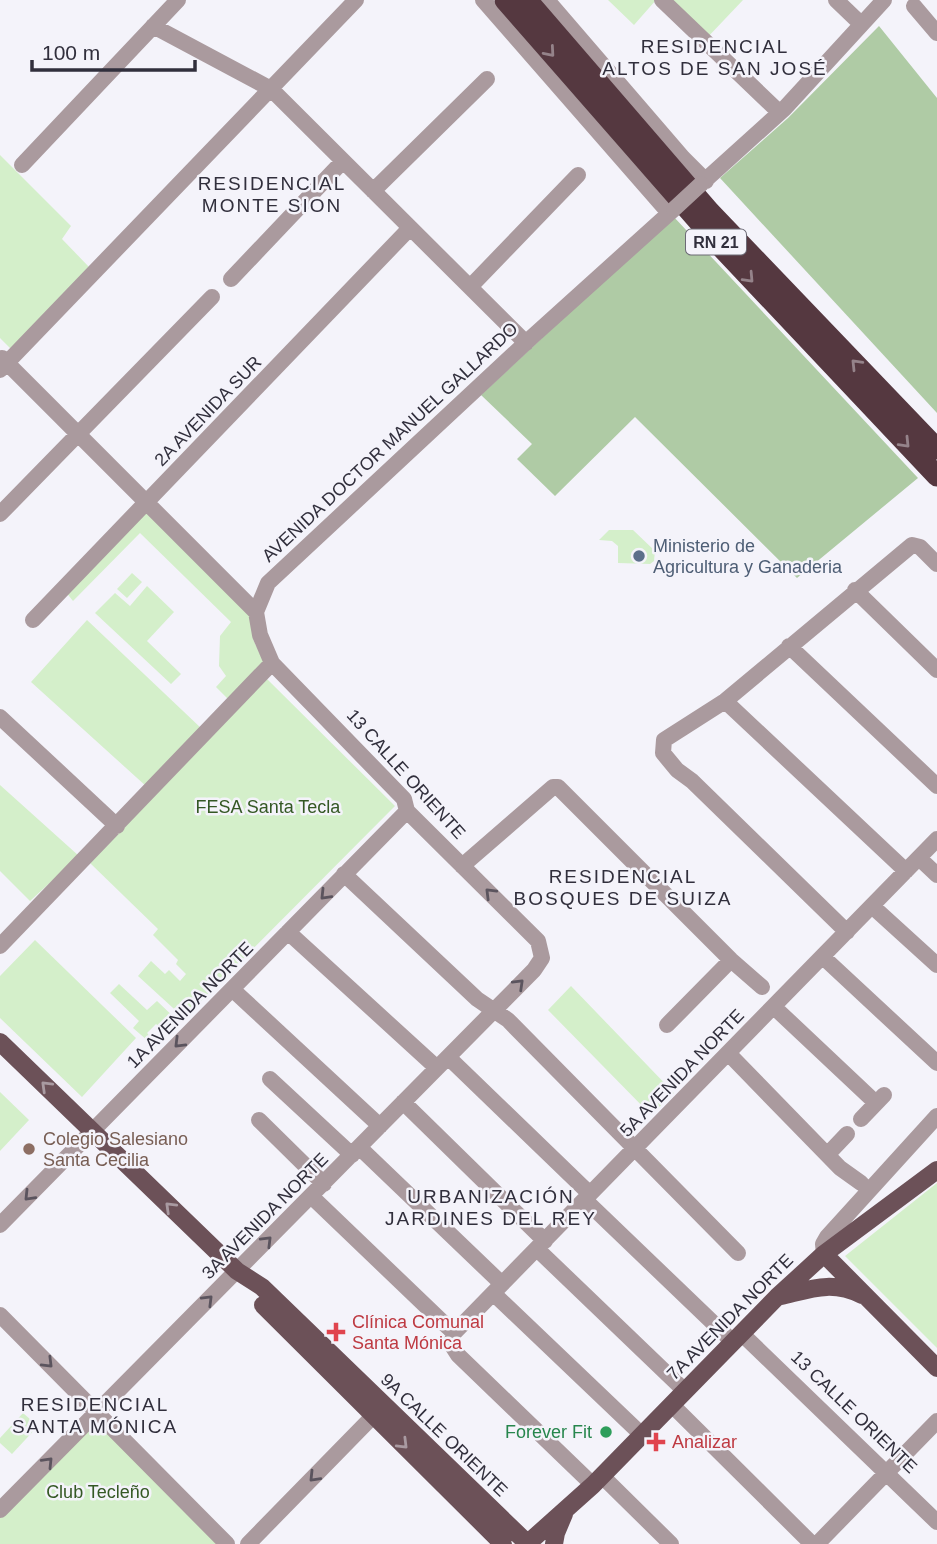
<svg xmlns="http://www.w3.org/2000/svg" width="937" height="1544" font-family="Helvetica,sans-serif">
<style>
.green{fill:#d4efca}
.forest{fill:#afcba5}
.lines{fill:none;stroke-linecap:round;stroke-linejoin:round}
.minor{stroke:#aa9a9e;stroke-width:16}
.major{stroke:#6c5158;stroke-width:18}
.highway{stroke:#553840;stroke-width:21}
.minor-bridge{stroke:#aa9a9e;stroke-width:16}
.oneway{stroke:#95838a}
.oneway2{stroke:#5b545e}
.oneway3{stroke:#a99aa1}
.service-dot{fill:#5c6f8a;stroke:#f4f3fa;stroke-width:2.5}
.education-dot{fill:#8d6e63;stroke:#f4f3fa;stroke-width:2.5}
.health-dot{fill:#e0444e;stroke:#f4f3fa;stroke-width:2.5}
.leisure-dot{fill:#2e9e5b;stroke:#f4f3fa;stroke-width:2.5}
.labels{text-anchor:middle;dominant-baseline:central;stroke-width:5;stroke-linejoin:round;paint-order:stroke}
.shield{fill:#f4f3fa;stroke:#6c6a75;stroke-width:2}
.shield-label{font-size:16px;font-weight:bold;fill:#312f3c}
.street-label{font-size:18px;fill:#312f3c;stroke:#f4f3fa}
.service-label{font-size:18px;fill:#4e5e75;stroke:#f4f3fa;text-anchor:start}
.park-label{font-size:18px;fill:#345824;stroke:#f4f3fa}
.education-label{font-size:18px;fill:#785e54;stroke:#f4f3fa;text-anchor:start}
.health-label{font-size:18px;fill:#be3a42;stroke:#f4f3fa;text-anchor:start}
.leisure-label{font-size:18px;fill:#27864d;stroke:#f4f3fa;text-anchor:end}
.neighbourhood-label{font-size:19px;letter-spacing:2px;fill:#312f3c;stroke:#f4f3fa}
</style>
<rect width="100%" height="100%" fill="#f4f3fa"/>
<path class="green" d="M 608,0 L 656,0 L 634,25 Z
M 662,0 L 743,0 L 705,40 Z
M 0,155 L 71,226 L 62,239 L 89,267 L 11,349 L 0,338 Z
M 147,508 L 250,613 L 253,639 L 265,665 L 229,700 L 216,687 L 226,676 L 219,666 L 220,636 L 231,622 L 140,533 L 73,601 L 65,591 Z
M 609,530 L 633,530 L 655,551 L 654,561 L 650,564 L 618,563 L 618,546 L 612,541 L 599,540 Z
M 132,573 L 142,582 L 127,598 L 117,589 Z
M 147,586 L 174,612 L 147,641 L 181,674 L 171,684 L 95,613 L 115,593 L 130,606 Z
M 87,620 L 202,729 L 147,787 L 31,682 Z
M 267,679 L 395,806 L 184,1018 L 138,976 L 151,961 L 165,974 L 169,970 L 180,981 L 186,974 L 176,964 L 178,960 L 153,935 L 158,929 L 90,863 Z
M 0,785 L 79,856 L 30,901 L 0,871 Z
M 35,940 L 136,1038 L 82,1097 L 0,1018 L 0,976 Z
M 119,984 L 147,1010 L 157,1001 L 178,1021 L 167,1033 L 156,1024 L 147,1033 L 158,1044 L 155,1047 L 133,1028 L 139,1021 L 110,993 Z
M 571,986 L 674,1093 L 651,1115 L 548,1010 Z
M 0,1092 L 29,1120 L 0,1151 Z
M 937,1183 L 937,1348 L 845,1256 Z
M 23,1413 L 38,1426 L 12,1454 L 0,1443 L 0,1438 Z
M 104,1424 L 222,1544 L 0,1544 L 0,1517 L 88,1429 Z"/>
<path class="forest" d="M 879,26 L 937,98 L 937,413 L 720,178 L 788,118 Z
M 673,216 L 918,478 L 797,578 L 635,417 L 555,496 L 517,459 L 532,444 L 481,395 Z"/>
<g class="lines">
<path class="minor" d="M 483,0 L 669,213
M 547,0 L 683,158 L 706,181
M 662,0 L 779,112
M 836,0 L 861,24
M 914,6 L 937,33
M 153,26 L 271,89 L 526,343
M 22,165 L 178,0
M 701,184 L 784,109 L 884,0
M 373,191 L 487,79
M 231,279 L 343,161
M 470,287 L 578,175
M 2,358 L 256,612
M 0,370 L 356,0
M 0,514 L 212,297
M 855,590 L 937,670
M 33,620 L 410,228
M 789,646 L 937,786
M 725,701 L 906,871
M 0,717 L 117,826
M 919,858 L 937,875
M 462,866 L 553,787 L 558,787 L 731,960 L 762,987
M 344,874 L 477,999 L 508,1020 L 738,1253
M 872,906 L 937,965
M 288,932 L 437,1068
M 847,932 L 692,781 L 677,770 L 663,753 L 664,740 L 725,701 L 912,545 L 920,547 L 937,564
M 0,946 L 272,663
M 823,957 L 937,1063
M 232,989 L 380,1126
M 774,1007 L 876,1103
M 667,1025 L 731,960
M 728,1053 L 840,1168 L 861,1183
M 448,1057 L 590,1194
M 270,1079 L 352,1155
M 403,1102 L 545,1241
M 861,1119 L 884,1095
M 259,1120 L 324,1184
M 359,1147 L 502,1284
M 828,1154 L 847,1134
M 311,1196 L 454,1333
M 585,1200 L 733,1342
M 0,1225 L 407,811
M 537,1249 L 685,1391
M 824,1254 L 823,1244 L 827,1237 L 937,1116
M 493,1293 L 642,1435
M 0,1315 L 227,1544
M 741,1333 L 937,1522
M 672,1405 L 812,1544
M 602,1476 L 671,1544
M 593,1485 L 458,1355 L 451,1344 L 454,1333 L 937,839
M 0,1510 L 534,970 L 542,958 L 538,941 L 407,811 L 404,799 L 272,663 L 260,635 L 256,612 L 268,583 L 532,337 L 674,209
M 248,1544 L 382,1407
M 817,1544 L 937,1421"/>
<path class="major" d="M 0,1042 L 237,1271 L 262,1287 L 528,1544
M 824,1254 L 937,1368
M 781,1296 C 811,1289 832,1280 862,1295
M 263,1305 L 503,1544
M 527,1544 L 593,1485 L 777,1297 L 824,1254 L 937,1170
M 554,1544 L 556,1533 L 564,1514"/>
<path class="highway" d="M 505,0 L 721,247 L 937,476
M 527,0 L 710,212 L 937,449"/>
<path class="minor-bridge" d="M 674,209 L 701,184"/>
</g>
<defs><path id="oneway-chevron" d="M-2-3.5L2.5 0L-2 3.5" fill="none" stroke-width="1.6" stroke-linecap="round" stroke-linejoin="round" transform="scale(1.75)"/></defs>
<g class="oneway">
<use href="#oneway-chevron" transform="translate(550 52) rotate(49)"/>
<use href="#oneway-chevron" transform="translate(749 278) rotate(47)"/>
<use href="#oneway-chevron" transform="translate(856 364) rotate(-134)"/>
<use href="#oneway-chevron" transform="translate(905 443) rotate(46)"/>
</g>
<g class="oneway2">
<use href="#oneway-chevron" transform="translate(490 893) rotate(-135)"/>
<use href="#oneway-chevron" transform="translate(325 895) rotate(134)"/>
<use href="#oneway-chevron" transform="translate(519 984) rotate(-44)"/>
<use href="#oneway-chevron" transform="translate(179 1043) rotate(135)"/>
<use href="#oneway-chevron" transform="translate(29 1196) rotate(134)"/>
<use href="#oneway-chevron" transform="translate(267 1241) rotate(-45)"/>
<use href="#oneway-chevron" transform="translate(208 1300) rotate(-45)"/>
<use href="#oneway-chevron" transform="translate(48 1363) rotate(45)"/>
<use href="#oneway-chevron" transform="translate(48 1462) rotate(-46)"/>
<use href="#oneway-chevron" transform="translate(314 1477) rotate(134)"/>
</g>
<g class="oneway3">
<use href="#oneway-chevron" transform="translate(46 1086) rotate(-136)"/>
<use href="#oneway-chevron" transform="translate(170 1207) rotate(-136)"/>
<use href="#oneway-chevron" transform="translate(403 1444) rotate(45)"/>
</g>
<circle class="service-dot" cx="639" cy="556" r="7"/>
<circle class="education-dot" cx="29" cy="1149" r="7"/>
<g class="health-dot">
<path d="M332.5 1321.5h7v7h7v7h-7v7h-7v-7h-7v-7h7z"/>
<path d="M652.5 1431.5h7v7h7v7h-7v7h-7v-7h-7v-7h7z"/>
</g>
<circle class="leisure-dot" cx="606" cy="1432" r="7"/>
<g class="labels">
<rect class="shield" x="686" y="229.5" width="60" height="25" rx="5"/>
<g class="shield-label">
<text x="716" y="242">RN 21</text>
</g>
<g class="street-label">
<text transform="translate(208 411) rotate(-46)">2A AVENIDA SUR</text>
<text transform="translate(390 442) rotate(-43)">AVENIDA DOCTOR MANUEL GALLARDO</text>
<text transform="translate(406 774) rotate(48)">13 CALLE ORIENTE</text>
<text transform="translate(190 1005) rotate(-45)">1A AVENIDA NORTE</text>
<text transform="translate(682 1073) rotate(-46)">5A AVENIDA NORTE</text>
<text transform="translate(265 1216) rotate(-45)">3A AVENIDA NORTE</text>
<text transform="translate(730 1317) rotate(-45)">7A AVENIDA NORTE</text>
<text transform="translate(854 1412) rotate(44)">13 CALLE ORIENTE</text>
<text transform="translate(444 1435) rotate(44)">9A CALLE ORIENTE</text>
</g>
<g class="service-label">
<text x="653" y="546">Ministerio de<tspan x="653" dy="21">Agricultura y Ganaderia</tspan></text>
</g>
<g class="park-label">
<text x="268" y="807">FESA Santa Tecla</text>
<text x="98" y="1492">Club Tecleño</text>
</g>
<g class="education-label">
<text x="43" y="1139">Colegio Salesiano<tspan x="43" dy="21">Santa Cecilia</tspan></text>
</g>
<g class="health-label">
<text x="352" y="1322">Clínica Comunal<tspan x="352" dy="21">Santa Mónica</tspan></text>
<text x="672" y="1442">Analizar</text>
</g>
<g class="leisure-label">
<text x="592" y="1432">Forever Fit</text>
</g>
<g class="neighbourhood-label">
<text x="715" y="46">RESIDENCIAL<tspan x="715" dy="22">ALTOS DE SAN JOSÉ</tspan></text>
<text x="272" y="183">RESIDENCIAL<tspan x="272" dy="22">MONTE SION</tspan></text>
<text x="623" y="876">RESIDENCIAL<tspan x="623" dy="22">BOSQUES DE SUIZA</tspan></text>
<text x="491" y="1196">URBANIZACIÓN<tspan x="491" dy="22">JARDINES DEL REY</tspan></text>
<text x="95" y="1404">RESIDENCIAL<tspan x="95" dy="22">SANTA MÓNICA</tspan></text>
</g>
</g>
<path d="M32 60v10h163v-10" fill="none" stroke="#312f3c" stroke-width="3.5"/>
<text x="42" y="60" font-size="21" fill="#312f3c" stroke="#f4f3fa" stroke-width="5" paint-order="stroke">100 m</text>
</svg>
